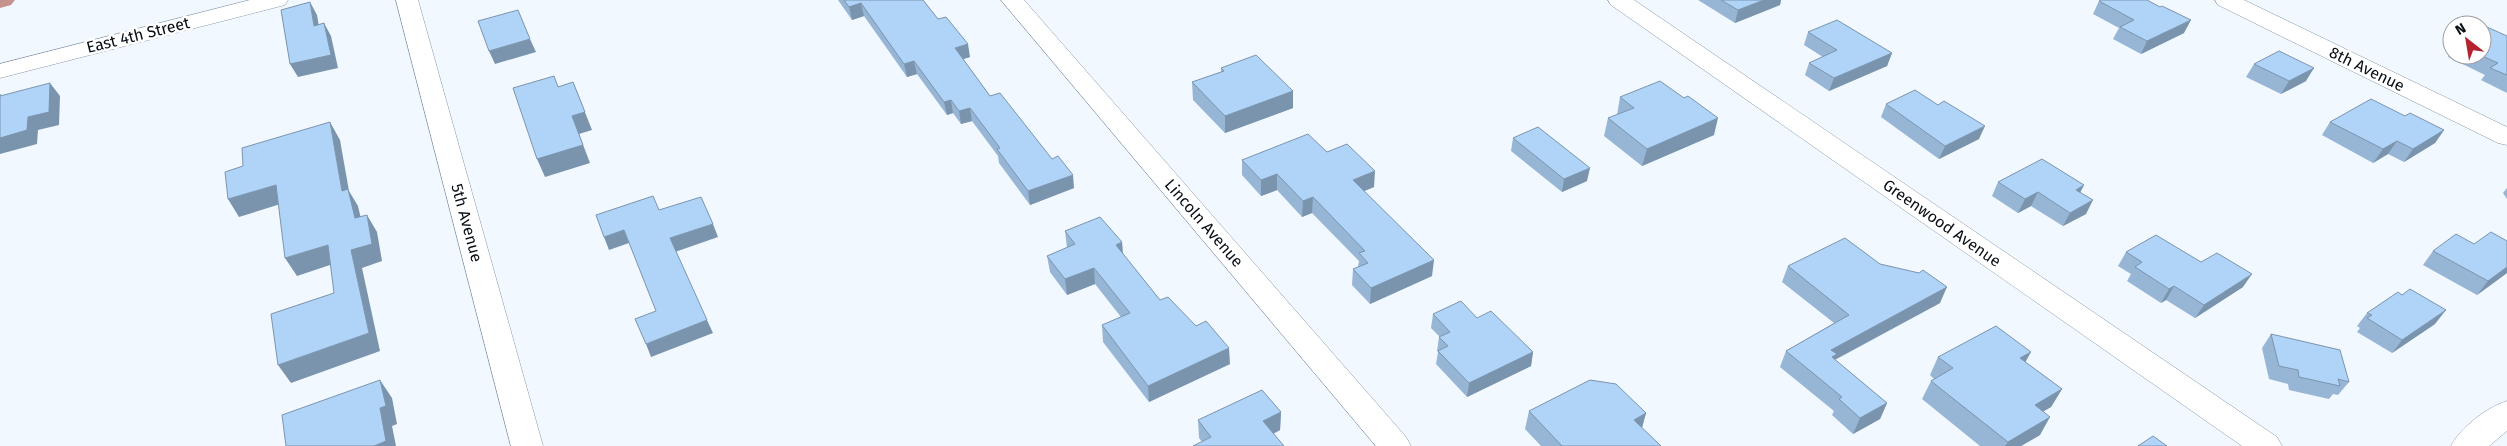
<svg xmlns="http://www.w3.org/2000/svg" width="2507" height="446" font-family="'Fira Sans',sans-serif">
<style>
.lines{fill:none;stroke-linecap:round;stroke-linejoin:round}
.canal{fill:#c5928e;fill-rule:evenodd}
.minor-casing{stroke:#8696a6;stroke-width:1}
.minor{fill:#fff;fill-rule:evenodd}
.wall{fill:#97b6d5}
.shaded-wall{fill:#7b94ae}
.building{fill:#b0d4f8;stroke:#7b94ae}
.labels{text-anchor:middle;dominant-baseline:central;stroke-width:5;stroke-linejoin:round;paint-order:stroke}
.street-label{font-size:16px;fill:#080d13;stroke:#fff}
</style>
<rect width="100%" height="100%" fill="#f1f8ff"/>
<g class="lines">
<path class="canal" d="M 0,0 L 15,0 L 11,5 L 0,8 Z"/>
<g class="minor-casing">
<path id="minor" d="M 250,0 L 288,0 L 285,5 L 0,78 L 0,64 Z
M 396,0 L 418,0 L 543,446 L 511,446 Z
M 1001,0 L 1024,0 L 1406,437 L 1411,446 L 1376,446 Z
M 1608,0 L 1634,0 L 2277,437 L 2282,446 L 2242,446 L 1611,5 Z
M 2215,0 L 2244,0 L 2507,127 L 2507,145 L 2498,143 L 2218,5 Z
M 2507,401 L 2507,431 L 2489,446 L 2451,446 C 2460,428 2487,407 2507,401 Z"/>
</g>
<use href="#minor" class="minor"/>
</g>
<path class="wall" d="M 838,0 L 923,0 L 938,19 L 970,57 L 963,59 L 990,96 L 1074,188 L 1030,205 L 999,163 L 998,156 L 972,121 L 961,124 L 953,113 L 947,115 L 917,74 L 907,77 L 864,16 L 852,20 Z
M 1698,0 L 1781,0 L 1780,5 L 1735,23 Z
M 2099,1 L 2184,33 L 2141,54 L 2113,39 L 2119,28 L 2093,14 Z
M 1808,32 L 1892,53 L 1887,66 L 1829,91 L 1805,75 L 1809,63 L 1823,57 L 1804,45 Z
M 2507,36 L 2507,93 L 2481,80 L 2485,75 L 2448,57 L 2452,51 L 2452,55 L 2482,55 Z
M 2254,64 L 2306,81 L 2281,94 L 2246,77 Z
M 1221,68 L 1293,91 L 1293,108 L 1225,133 L 1193,100 L 1192,82 L 1221,72 Z
M 1620,97 L 1714,135 L 1642,166 L 1604,136 L 1608,118 L 1617,115 Z
M 1886,104 L 1938,105 L 1979,139 L 1939,159 L 1881,117 Z
M 2405,116 L 2444,130 L 2435,143 L 2404,162 L 2388,154 L 2373,163 L 2322,135 L 2330,122 Z
M 1513,138 L 1587,181 L 1562,192 L 1511,151 Z
M 1327,152 L 1374,187 L 1364,191 L 1432,276 L 1370,304 L 1352,285 L 1353,269 L 1358,267 L 1359,261 L 1312,213 L 1302,217 L 1277,190 L 1261,196 L 1242,175 L 1242,160 Z
M 1998,182 L 2084,185 L 2080,193 L 2086,214 L 2063,226 L 2031,206 L 2018,213 L 1992,196 Z
M 2507,188 L 2507,199 L 2503,193 Z
M 1065,231 L 1122,242 L 1123,254 L 1160,300 L 1230,364 L 1149,402 L 1103,342 L 1102,325 L 1121,317 L 1095,284 L 1067,295 L 1050,272 L 1047,256 L 1067,248 Z
M 2507,241 L 2507,273 L 2477,295 L 2423,265 L 2433,251 L 2474,244 Z
M 2126,252 L 2243,287 L 2195,318 L 2166,300 L 2161,303 L 2127,281 L 2131,274 L 2118,266 Z
M 1880,264 L 1940,303 L 1835,360 L 1887,403 L 1880,419 L 1853,434 L 1832,415 L 1834,411 L 1780,367 L 1786,351 L 1834,323 L 1782,282 L 1788,266 Z
M 2367,313 L 2435,324 L 2392,353 L 2357,332 L 2360,328 L 2357,326 Z
M 1433,314 L 1477,318 L 1533,352 L 1531,366 L 1467,397 L 1436,364 L 1438,352 L 1437,351 L 1439,337 L 1440,337 L 1431,328 Z
M 2271,334 L 2349,382 L 2338,395 L 2333,394 L 2329,399 L 2289,390 L 2288,384 L 2269,379 L 2262,348 Z
M 1938,357 L 2025,362 L 2062,389 L 2051,407 L 2043,411 L 2040,435 L 2021,446 L 1980,446 L 1922,399 L 1931,381 L 1934,379 L 1930,375 Z
M 1529,411 L 1646,413 L 1642,428 L 1661,446 L 1541,446 L 1525,429 Z
M 1281,412 L 1280,430 L 1273,434 L 1202,442 L 1199,438 L 1198,420 Z"/>
<path class="shaded-wall" d="M 1764,0 L 1781,0 L 1780,5 L 1735,23 L 1738,10 Z
M 310,2 L 317,15 L 321,38 L 314,26 Z
M 861,3 L 864,16 L 852,20 L 849,7 Z
M 2191,20 L 2184,33 L 2141,54 L 2147,41 Z
M 324,23 L 331,36 L 338,68 L 298,77 L 290,64 Z
M 530,39 L 536,52 L 495,64 L 489,51 Z
M 968,44 L 970,57 L 957,61 L 955,48 Z
M 1892,53 L 1887,66 L 1829,91 L 1834,78 Z
M 914,61 L 917,74 L 907,77 L 904,64 Z
M 2314,68 L 2306,81 L 2281,94 L 2289,81 Z
M 573,82 L 592,130 L 579,134 L 590,163 L 545,177 L 537,159 L 572,116 Z
M 50,83 L 60,96 L 59,125 L 38,130 L 37,144 L 0,154 L 0,138 L 28,117 Z
M 1293,91 L 1293,108 L 1225,133 L 1225,116 Z
M 951,100 L 953,113 L 947,115 L 944,102 Z
M 970,108 L 972,121 L 961,124 L 959,111 Z
M 1718,118 L 1714,135 L 1642,166 L 1647,149 Z
M 330,122 L 340,140 L 349,191 L 358,206 L 365,236 L 355,218 L 342,191 Z
M 1985,126 L 1979,139 L 1939,159 L 1945,146 Z
M 2444,130 L 2435,143 L 2404,162 L 2413,149 Z
M 2397,141 L 2388,154 L 2373,163 L 2383,149 Z
M 1590,168 L 1587,181 L 1562,192 L 1564,179 Z
M 1375,171 L 1374,187 L 1352,196 L 1353,180 Z
M 1277,174 L 1277,190 L 1261,196 L 1261,180 Z
M 1073,175 L 1074,188 L 1030,205 L 1028,191 Z
M 276,185 L 287,202 L 239,217 L 228,199 Z
M 2084,185 L 2077,198 L 2076,190 Z
M 2038,192 L 2031,206 L 2018,213 L 2025,199 Z
M 1313,197 L 1312,213 L 1302,217 L 1303,201 Z
M 2093,200 L 2086,214 L 2063,226 L 2070,213 Z
M 367,215 L 377,232 L 382,261 L 362,268 L 380,351 L 291,383 L 278,365 L 369,333 L 351,250 Z
M 713,224 L 718,237 L 675,252 L 670,238 Z
M 624,230 L 629,243 L 609,250 L 604,237 Z
M 1122,242 L 1123,259 L 1116,245 Z
M 328,245 L 339,262 L 297,276 L 285,258 Z
M 1434,260 L 1432,276 L 1370,304 L 1371,288 Z
M 2507,267 L 2507,273 L 2477,295 L 2488,281 Z
M 1094,268 L 1095,284 L 1067,295 L 1065,279 Z
M 2252,274 L 2243,287 L 2195,318 L 2204,305 Z
M 2174,286 L 2166,300 L 2161,303 L 2169,289 Z
M 1947,287 L 1940,303 L 1834,360 L 1830,370 L 1831,350 Z
M 2446,310 L 2435,324 L 2392,353 L 2402,340 Z
M 707,320 L 713,333 L 651,357 L 646,344 Z
M 1229,348 L 1230,364 L 1149,402 L 1148,386 Z
M 1533,352 L 1531,366 L 1467,397 L 1469,383 Z
M 2031,352 L 2021,370 L 2020,358 Z
M 380,380 L 392,398 L 397,424 L 392,426 L 396,446 L 374,446 L 380,408 Z
M 2062,389 L 2051,407 L 2024,423 L 2035,405 Z
M 1887,403 L 1880,419 L 1853,434 L 1860,418 Z
M 1281,412 L 1280,430 L 1263,439 L 1263,421 Z
M 1646,413 L 1641,431 L 1634,420 Z
M 2050,417 L 2040,435 L 2021,446 L 2005,446 L 2008,442 Z"/>
<path class="building" d="M 844,0 L 923,0 L 938,19 L 946,17 L 968,44 L 955,48 L 990,96 L 1000,93 L 1052,159 L 1058,156 L 1073,175 L 1028,191 L 997,149 L 1000,148 L 970,108 L 959,111 L 951,100 L 944,102 L 914,61 L 904,64 L 861,3 L 849,7 Z
M 1721,0 L 1764,0 L 1738,10 Z
M 2101,0 L 2147,0 L 2160,7 L 2162,6 L 2191,20 L 2147,41 L 2120,27 L 2134,20 L 2099,1 Z
M 310,2 L 314,26 L 324,23 L 331,55 L 290,64 L 281,10 Z
M 518,10 L 530,39 L 489,51 L 478,21 Z
M 1837,20 L 1892,53 L 1834,78 L 1809,63 L 1837,50 L 1808,32 Z
M 2487,27 L 2507,36 L 2507,75 L 2490,68 L 2498,63 L 2480,55 L 2482,55 L 2482,30 Z
M 2279,51 L 2314,68 L 2289,81 L 2254,64 Z
M 1256,55 L 1293,91 L 1225,116 L 1192,82 L 1224,71 L 1221,68 Z
M 554,76 L 558,87 L 573,82 L 585,112 L 572,116 L 583,145 L 537,159 L 513,88 Z
M 1660,81 L 1684,98 L 1688,96 L 1718,118 L 1647,149 L 1608,118 L 1634,108 L 1620,97 Z
M 50,83 L 49,112 L 28,117 L 27,130 L 0,138 L 0,94 L 0,96 Z
M 1915,90 L 1938,105 L 1944,101 L 1985,126 L 1945,146 L 1886,104 Z
M 2371,99 L 2405,116 L 2410,113 L 2444,130 L 2413,149 L 2397,141 L 2383,149 L 2330,122 Z
M 330,122 L 342,191 L 348,189 L 355,218 L 367,215 L 372,244 L 351,250 L 369,333 L 278,365 L 271,314 L 334,293 L 328,245 L 285,258 L 276,185 L 228,199 L 225,172 L 243,166 L 242,148 Z
M 1538,127 L 1590,168 L 1564,179 L 1513,138 Z
M 1308,134 L 1327,152 L 1347,144 L 1375,171 L 1353,180 L 1434,260 L 1371,288 L 1353,269 L 1368,263 L 1359,253 L 1365,251 L 1313,197 L 1303,201 L 1277,174 L 1261,180 L 1242,160 Z
M 2042,159 L 2084,185 L 2076,190 L 2093,200 L 2070,213 L 2038,192 L 2025,199 L 1998,182 Z
M 653,196 L 659,210 L 701,197 L 713,224 L 670,238 L 707,320 L 646,344 L 635,319 L 656,311 L 624,230 L 604,237 L 596,215 Z
M 1100,217 L 1122,242 L 1116,245 L 1160,300 L 1168,297 L 1196,326 L 1206,321 L 1229,348 L 1148,386 L 1102,325 L 1130,313 L 1094,268 L 1065,279 L 1047,256 L 1075,244 L 1065,231 Z
M 2491,232 L 2507,241 L 2507,267 L 2488,281 L 2433,251 L 2456,234 L 2474,244 Z
M 2156,235 L 2201,262 L 2217,253 L 2252,274 L 2204,305 L 2174,286 L 2169,289 L 2135,267 L 2142,262 L 2126,252 Z
M 1845,238 L 1880,264 L 1919,273 L 1923,270 L 1947,287 L 1831,350 L 1837,354 L 1832,357 L 1887,403 L 1860,418 L 1839,399 L 1842,397 L 1786,351 L 1849,315 L 1788,266 Z
M 2410,289 L 2446,310 L 2402,340 L 2367,318 L 2372,315 L 2367,313 L 2398,292 L 2402,295 Z
M 1461,301 L 1477,318 L 1491,311 L 1533,352 L 1469,383 L 1438,351 L 1448,346 L 1439,337 L 1450,332 L 1433,314 Z
M 1996,326 L 2031,352 L 2020,358 L 2062,389 L 2035,405 L 2050,417 L 2008,442 L 1931,381 L 1953,368 L 1938,357 Z
M 2271,334 L 2340,350 L 2349,382 L 2338,379 L 2340,386 L 2299,377 L 2298,370 L 2279,366 Z
M 380,380 L 386,406 L 380,408 L 386,441 L 374,446 L 286,446 L 282,415 Z
M 1590,380 L 1616,384 L 1646,413 L 1634,420 L 1661,446 L 1562,446 L 1529,411 Z
M 1262,390 L 1281,412 L 1263,421 L 1284,446 L 1193,446 L 1211,437 L 1198,420 Z
M 2153,436 L 2167,446 L 2138,446 Z"/>
<g class="labels">
<g class="street-label">
<text transform="translate(138 35) rotate(-14)">East 4th Street</text>
<text transform="translate(2367 69) rotate(26)">8th Avenue</text>
<text transform="translate(467 223) rotate(75)">5th Avenue</text>
<text transform="translate(1204 223) rotate(49)">Lincoln Avenue</text>
<text transform="translate(1942 223) rotate(35)">Greenwood Avenue</text>
</g>
</g>
<g transform="translate(2467 40) rotate(329)"><circle r="24" fill="#ffffff" stroke="#9c9ea1"/>
<path d="M0-4L9 19L0 12L-9 19Z" fill="#b3222d"/>
<text y="-8" font-size="14" font-weight="bold" text-anchor="middle" fill="#080d13">N</text>
</g>
</svg>
